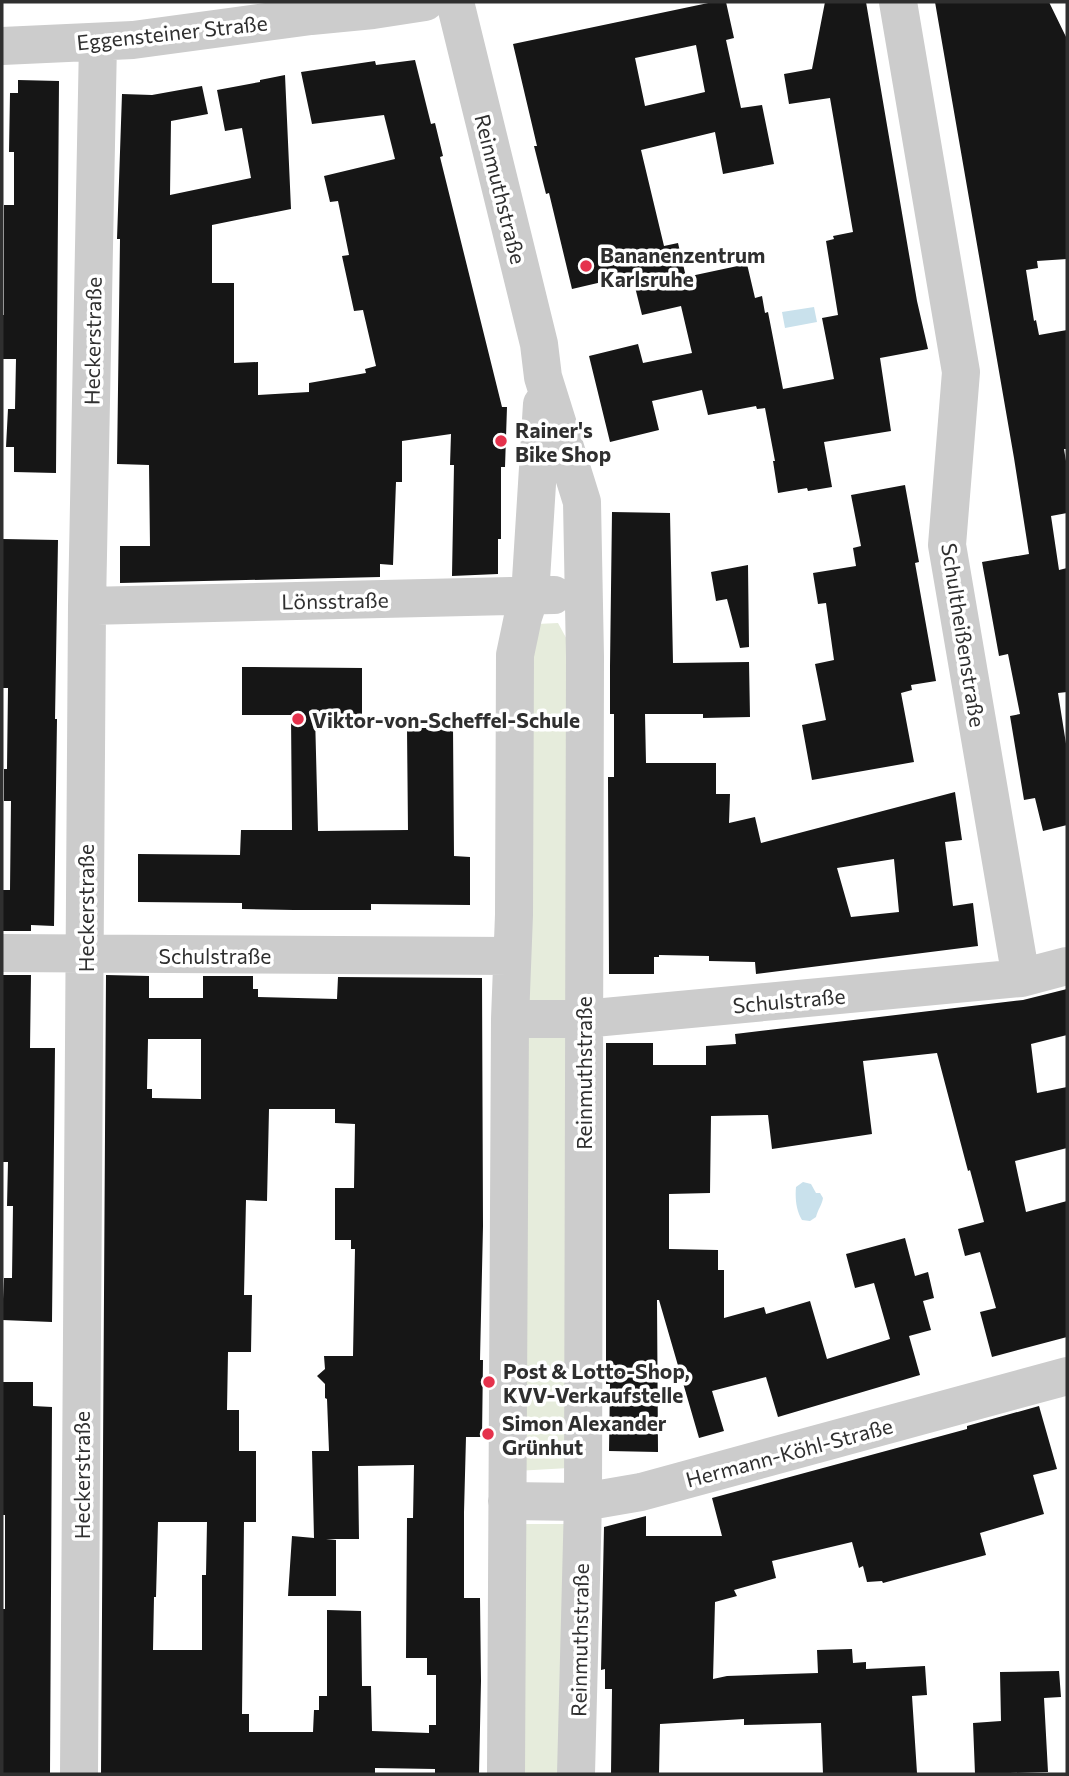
<svg xmlns="http://www.w3.org/2000/svg" width="1069" height="1776" font-family="Commissioner,sans-serif">
<style>
.green{fill:#e6ecdc}
.water{fill:#c9e1ec}
.building{fill:#161616;fill-rule:evenodd}
.lines{fill:none;stroke-linecap:round;stroke-linejoin:round}
.minor{stroke:#ccc;stroke-width:38}
.poi-dot{fill:#e5324c;stroke:#fff;stroke-width:2.5}
.labels{text-anchor:middle;dominant-baseline:central;stroke-width:7;stroke-linejoin:round;paint-order:stroke}
.street-label{font-size:21px;fill:#2f2f2f;stroke:#fff}
.poi-label{font-size:21px;font-weight:bold;fill:#2f2f2f;stroke:#fff;text-anchor:start}
</style>
<rect width="100%" height="100%" fill="#fff"/>
<path class="green" d="M 558,623 L 577,658 L 576,1002 L 521,1000 L 519,658 L 537,624 Z
M 521,1034 L 569,1037 L 569,1468 L 516,1471 Z
M 522,1524 L 568,1524 L 567,1774 L 521,1774 Z"/>
<path class="water" d="M 814,307 L 817,322 L 785,328 L 782,312 Z
M 803,1182 L 811,1184 L 816,1193 L 820,1193 L 823,1198 C 822,1205 818,1209 816,1217 L 810,1221 L 802,1220 C 796,1210 795,1198 796,1187 Z"/>
<path class="building" d="M 713,2 L 726,2 L 734,38 L 726,40 L 741,108 L 762,105 L 774,164 L 723,174 L 715,132 L 641,150 L 664,246 L 678,243 L 686,277 L 747,264 L 755,298 L 762,296 L 765,313 L 768,312 L 783,389 L 834,379 L 822,318 L 838,315 L 826,241 L 834,239 L 833,236 L 853,232 L 830,98 L 789,104 L 784,74 L 812,69 L 825,2 L 866,2 L 917,301 L 928,349 L 880,358 L 891,431 L 824,442 L 832,487 L 808,491 L 807,488 L 778,493 L 773,461 L 775,461 L 765,408 L 757,409 L 756,406 L 708,415 L 702,390 L 652,401 L 659,430 L 610,442 L 589,356 L 638,344 L 643,363 L 692,353 L 681,306 L 642,315 L 632,275 L 572,289 L 549,193 L 546,194 L 534,146 L 537,146 L 513,44 ZM 696,45 L 705,92 L 645,106 L 635,58 Z
M 935,2 L 1049,2 L 1067,39 L 1067,259 L 1037,261 L 1038,268 L 1026,270 L 1034,321 L 1036,320 L 1039,335 L 1067,330 L 1067,449 L 1064,449 L 1067,467 L 1067,513 L 1051,516 L 1059,570 L 1067,568 L 1067,692 L 1058,693 L 1067,750 L 1067,825 L 1043,831 L 1035,798 L 1024,800 L 1010,716 L 1020,714 L 1008,654 L 999,656 L 982,562 L 1029,554 L 1014,458 Z
M 415,60 L 431,124 L 435,123 L 443,156 L 440,157 L 502,407 L 507,407 L 505,467 L 501,467 L 501,539 L 498,539 L 498,574 L 452,576 L 454,465 L 450,465 L 451,434 L 402,441 L 402,482 L 396,482 L 393,565 L 380,564 L 380,577 L 120,583 L 120,546 L 150,546 L 149,465 L 117,464 L 120,239 L 117,239 L 122,94 L 152,95 L 202,86 L 208,114 L 171,121 L 170,195 L 251,178 L 242,128 L 225,131 L 217,90 L 260,82 L 260,80 L 285,75 L 291,209 L 212,225 L 212,283 L 234,283 L 234,363 L 258,362 L 258,395 L 309,392 L 309,383 L 366,373 L 365,369 L 376,366 L 363,310 L 354,311 L 342,256 L 349,255 L 338,201 L 330,202 L 324,176 L 395,159 L 384,115 L 312,124 L 301,72 L 375,61 L 376,65 Z
M 18,80 L 59,81 L 56,473 L 14,472 L 14,447 L 6,447 L 8,409 L 15,409 L 16,359 L 2,359 L 2,315 L 4,315 L 4,205 L 14,205 L 14,152 L 9,152 L 10,93 L 18,93 Z
M 905,485 L 919,562 L 915,563 L 936,681 L 911,685 L 912,690 L 901,693 L 914,762 L 812,780 L 802,725 L 826,720 L 815,664 L 834,660 L 826,603 L 818,604 L 813,573 L 856,566 L 853,548 L 861,546 L 851,495 Z
M 612,512 L 670,513 L 673,663 L 749,662 L 750,717 L 703,718 L 703,714 L 645,714 L 646,763 L 716,763 L 716,794 L 730,794 L 729,823 L 755,817 L 761,843 L 955,792 L 962,840 L 945,842 L 953,906 L 973,903 L 978,946 L 756,974 L 755,962 L 709,961 L 709,956 L 659,955 L 659,957 L 654,957 L 654,974 L 609,974 L 608,777 L 614,777 L 614,714 L 610,714 L 610,666 ZM 894,859 L 899,912 L 851,917 L 837,868 Z
M 3,539 L 58,540 L 55,719 L 57,719 L 54,926 L 31,925 L 31,931 L 2,931 L 2,890 L 10,890 L 11,801 L 4,801 L 4,769 L 7,769 L 8,688 L 2,688 Z
M 748,565 L 749,647 L 740,648 L 727,599 L 716,601 L 711,572 Z
M 242,667 L 362,668 L 362,715 L 315,715 L 318,831 L 408,830 L 407,728 L 453,728 L 454,856 L 470,857 L 470,905 L 371,904 L 371,910 L 294,910 L 242,909 L 242,903 L 138,902 L 138,854 L 240,855 L 241,830 L 292,830 L 291,715 L 242,715 Z
M 2,975 L 31,975 L 30,1048 L 55,1048 L 52,1322 L 2,1320 L 4,1278 L 12,1278 L 13,1206 L 7,1206 L 8,1162 L 2,1162 Z
M 106,975 L 149,976 L 149,998 L 203,998 L 203,976 L 253,976 L 253,989 L 258,989 L 258,997 L 337,999 L 338,977 L 482,978 L 483,1226 L 480,1360 L 483,1360 L 482,1437 L 466,1437 L 464,1512 L 464,1598 L 480,1598 L 481,1681 L 479,1774 L 435,1774 L 435,1769 L 375,1768 L 375,1774 L 101,1774 ZM 148,1039 L 201,1039 L 201,1099 L 152,1098 L 152,1089 L 147,1089 ZM 269,1109 L 335,1109 L 335,1123 L 355,1124 L 354,1188 L 335,1188 L 335,1240 L 351,1240 L 351,1249 L 355,1249 L 353,1356 L 324,1356 L 325,1369 L 317,1376 L 325,1384 L 325,1398 L 327,1399 L 329,1451 L 312,1451 L 314,1538 L 292,1536 L 288,1596 L 336,1596 L 336,1540 L 326,1539 L 359,1539 L 358,1466 L 414,1465 L 413,1518 L 407,1518 L 406,1658 L 427,1658 L 427,1675 L 436,1675 L 436,1725 L 429,1725 L 429,1733 L 372,1731 L 371,1686 L 362,1686 L 361,1611 L 327,1610 L 327,1696 L 319,1696 L 319,1710 L 314,1710 L 313,1732 L 249,1732 L 249,1714 L 242,1714 L 244,1522 L 256,1522 L 256,1451 L 239,1451 L 239,1410 L 227,1410 L 228,1352 L 251,1352 L 252,1295 L 244,1295 L 246,1200 L 267,1201 ZM 158,1522 L 207,1522 L 206,1575 L 202,1575 L 202,1650 L 153,1650 L 154,1597 L 156,1597 Z
M 1067,989 L 1067,1035 L 1031,1044 L 1037,1093 L 1067,1087 L 1067,1148 L 1015,1161 L 1026,1212 L 1067,1201 L 1067,1337 L 992,1357 L 980,1312 L 996,1308 L 980,1252 L 965,1256 L 958,1229 L 984,1222 L 970,1170 L 968,1171 L 937,1053 L 863,1061 L 872,1134 L 772,1149 L 768,1115 L 711,1116 L 710,1193 L 669,1194 L 669,1249 L 718,1250 L 718,1270 L 724,1270 L 724,1318 L 764,1307 L 766,1314 L 810,1301 L 827,1359 L 890,1339 L 874,1283 L 855,1288 L 846,1254 L 905,1238 L 915,1276 L 928,1272 L 934,1298 L 923,1301 L 931,1330 L 909,1336 L 920,1375 L 778,1417 L 766,1377 L 712,1391 L 724,1431 L 699,1438 L 659,1300 L 657,1300 L 658,1452 L 609,1451 L 610,1384 L 606,1384 L 606,1043 L 653,1043 L 653,1065 L 706,1065 L 706,1046 L 736,1044 L 735,1034 L 1023,1000 Z
M 2,1382 L 33,1382 L 33,1406 L 52,1407 L 50,1774 L 2,1774 L 2,1609 L 5,1609 L 5,1515 L 2,1515 Z
M 1039,1406 L 1057,1469 L 1033,1475 L 1044,1514 L 980,1533 L 986,1555 L 883,1583 L 882,1581 L 867,1582 L 863,1566 L 859,1568 L 852,1542 L 772,1561 L 776,1578 L 734,1590 L 737,1596 L 715,1602 L 713,1679 L 727,1676 L 818,1673 L 817,1650 L 852,1649 L 853,1663 L 866,1662 L 866,1669 L 925,1666 L 927,1695 L 912,1696 L 917,1773 L 895,1774 L 823,1774 L 821,1723 L 744,1725 L 744,1719 L 660,1724 L 659,1774 L 611,1774 L 612,1689 L 605,1689 L 605,1669 L 601,1670 L 604,1527 L 646,1516 L 646,1536 L 722,1536 L 712,1498 L 967,1429 L 967,1426 Z
M 1059,1671 L 1061,1697 L 1044,1698 L 1048,1772 L 975,1774 L 973,1723 L 1001,1721 L 1000,1672 Z"/>
<g class="lines">
<path class="minor" d="M 455,2 L 539,344 L 543,377 L 582,502 L 585,657 L 583,1502 L 576,1774
M 898,2 L 961,372 L 947,545 L 1021,978
M 2,46 L 133,40 L 311,16 L 373,10 L 425,2
M 87,606 L 554,595
M 2,953 L 512,956
M 510,1019 L 583,1019 L 1021,978 L 1067,966
M 507,1501 L 583,1502 L 641,1492 L 1067,1376
M 79,1774 L 87,606 L 98,42
M 506,1774 L 510,1019 L 514,915 L 515,655 L 523,617 L 530,596 L 542,404"/>
</g>
<g class="poi-dot">
<circle cx="586" cy="266" r="7"/>
<circle cx="501" cy="441" r="7"/>
<circle cx="298" cy="719" r="7"/>
<circle cx="489" cy="1382" r="7"/>
<circle cx="488" cy="1434" r="7"/>
</g>
<g class="labels">
<g class="street-label">
<text transform="translate(172 32) rotate(-6)">Eggensteiner Straße</text>
<text transform="translate(501 189) rotate(76)">Reinmuthstraße</text>
<text transform="translate(92 341) rotate(-89)">Heckerstraße</text>
<text transform="translate(335 600) rotate(-1)">Lönsstraße</text>
<text transform="translate(964 635) rotate(81)">Schultheißenstraße</text>
<text transform="translate(85 908) rotate(-90)">Heckerstraße</text>
<text x="215" y="955">Schulstraße</text>
<text transform="translate(789 1000) rotate(-5)">Schulstraße</text>
<text transform="translate(583 1073) rotate(-90)">Reinmuthstraße</text>
<text transform="translate(789 1452) rotate(-15)">Hermann-Köhl-Straße</text>
<text transform="translate(81 1475) rotate(-90)">Heckerstraße</text>
<text transform="translate(579 1640) rotate(-89)">Reinmuthstraße</text>
</g>
<g class="poi-label">
<text x="600" y="254">Bananenzentrum<tspan x="600" dy="24">Karlsruhe</tspan></text>
<text x="515" y="429">Rainer's<tspan x="515" dy="24">Bike Shop</tspan></text>
<text x="312" y="719">Viktor-von-Scheffel-Schule</text>
<text x="503" y="1370">Post &amp; Lotto-Shop,<tspan x="503" dy="24">KVV-Verkaufstelle</tspan></text>
<text x="502" y="1422">Simon Alexander<tspan x="502" dy="24">Grünhut</tspan></text>
</g>
</g>
<rect width="1069" height="1776" fill="none" stroke="#2f2f2f" stroke-width="7"/>
</svg>
